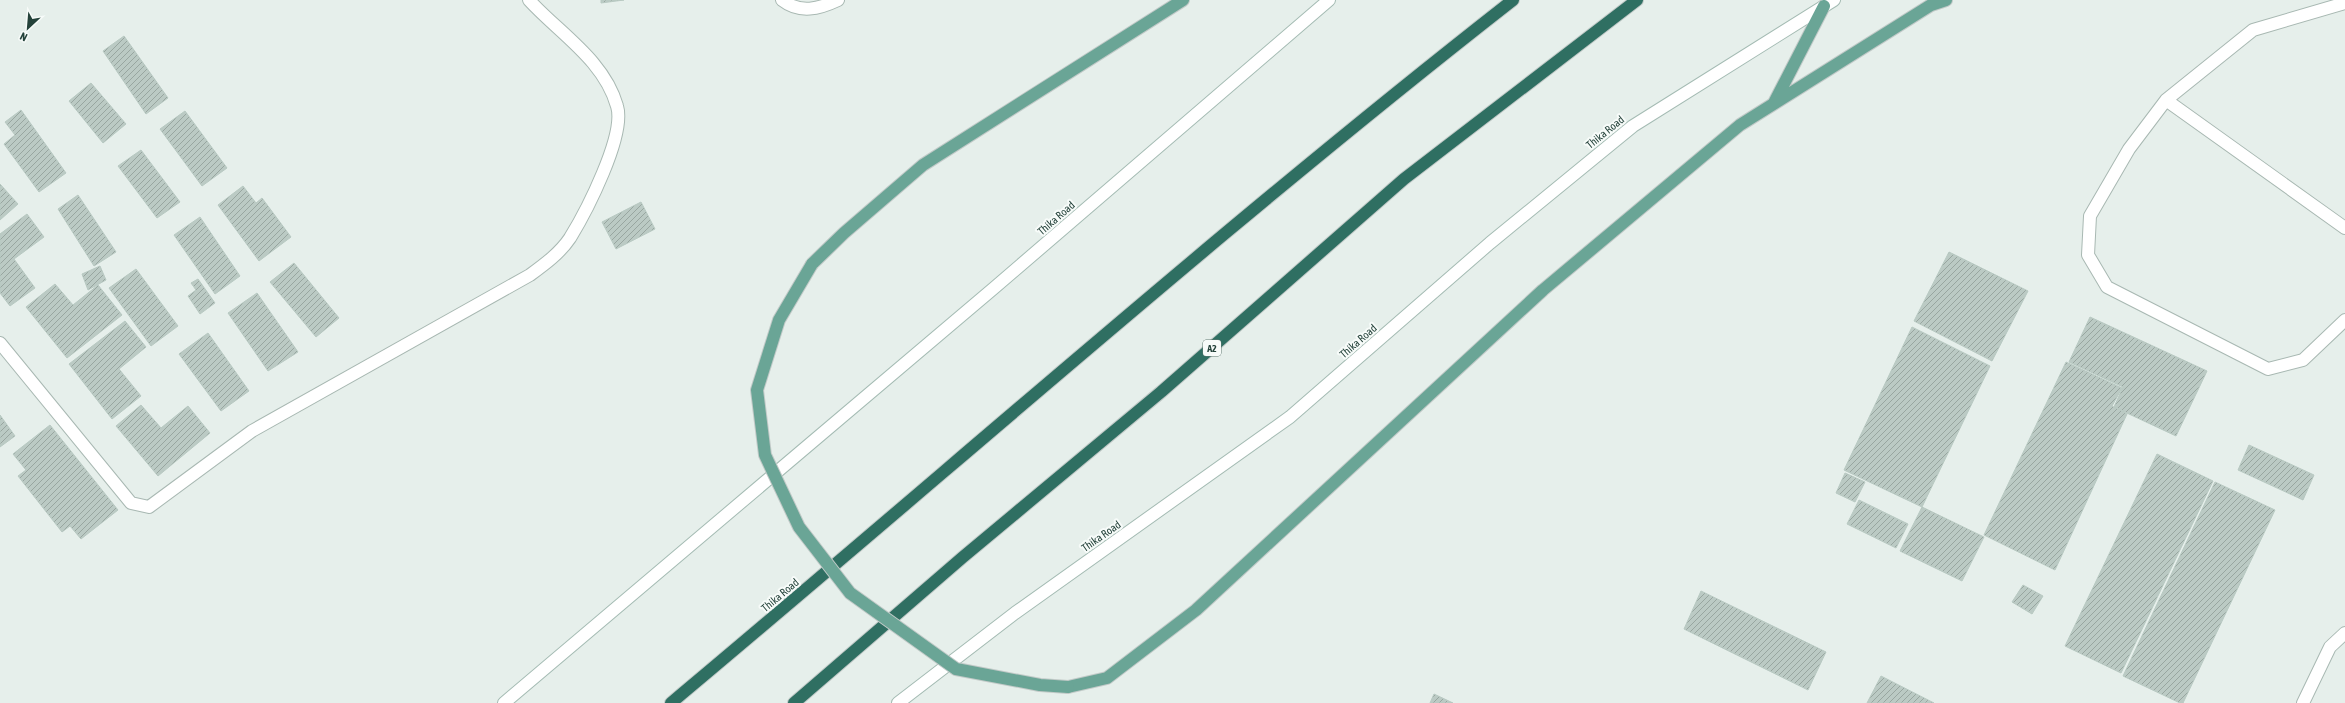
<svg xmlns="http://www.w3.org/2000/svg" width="2345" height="703" font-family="'Asap Condensed',sans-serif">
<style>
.building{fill:url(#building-hatch);stroke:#b8c9c2}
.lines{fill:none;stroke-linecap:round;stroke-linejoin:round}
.lane-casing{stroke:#a8b8b2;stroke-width:14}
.street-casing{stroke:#a8b8b2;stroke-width:14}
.secondary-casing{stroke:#a4bbb3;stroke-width:14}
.primary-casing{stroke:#c2cac8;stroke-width:14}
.highway-casing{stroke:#c2cac8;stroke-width:14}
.lane{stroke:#fff;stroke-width:12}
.street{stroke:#fff;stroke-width:12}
.secondary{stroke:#fff;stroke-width:12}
.primary{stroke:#6aa596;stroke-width:12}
.highway{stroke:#2f6f62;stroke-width:12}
.primary-bridge-casing{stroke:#c2cac8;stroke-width:14;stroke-linecap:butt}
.primary-bridge{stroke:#6aa596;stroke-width:12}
.labels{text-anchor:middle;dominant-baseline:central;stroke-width:4;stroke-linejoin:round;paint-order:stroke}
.shield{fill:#f7fbf9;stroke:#637a73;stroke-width:1}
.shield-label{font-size:10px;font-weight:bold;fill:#24423a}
.street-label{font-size:11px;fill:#24423a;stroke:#f7fbf9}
</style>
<defs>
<pattern id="building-hatch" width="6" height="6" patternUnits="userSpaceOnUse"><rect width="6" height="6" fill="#bbcac4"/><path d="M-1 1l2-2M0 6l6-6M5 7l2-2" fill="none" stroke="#98a6a0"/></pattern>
</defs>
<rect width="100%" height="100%" fill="#e6efeb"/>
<path class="building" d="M 601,0 L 624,0 L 601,3 Z
M 124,36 L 168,98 L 146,114 L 103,51 Z
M 91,83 L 126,124 L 103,143 L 69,101 Z
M 21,110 L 66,173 L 39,192 L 4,144 L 15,135 L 5,122 Z
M 185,111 L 227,168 L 202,186 L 160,129 Z
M 141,150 L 180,202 L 157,218 L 118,166 Z
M 0,184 L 18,204 L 0,220 Z
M 243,186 L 256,203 L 262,198 L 291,237 L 259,261 L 218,205 Z
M 78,195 L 116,252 L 94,266 L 58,209 Z
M 641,202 L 655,229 L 616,249 L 602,222 Z
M 27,214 L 44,237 L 14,259 L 35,288 L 10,306 L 0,293 L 0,234 Z
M 200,217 L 240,276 L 215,294 L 174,235 Z
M 1949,252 L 2028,291 L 1992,361 L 1914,321 Z
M 294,263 L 339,318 L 316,337 L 270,282 Z
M 100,266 L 106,280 L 88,290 L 82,274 Z
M 136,269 L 178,326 L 151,346 L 109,288 Z
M 198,279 L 215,303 L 200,314 L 188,296 L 196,290 L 191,283 Z
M 55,284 L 73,305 L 98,285 L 122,315 L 67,358 L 26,307 Z
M 257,293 L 298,352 L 268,371 L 228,313 Z
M 2090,317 L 2207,371 L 2176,436 L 2114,407 L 2123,387 L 2069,362 Z
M 125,321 L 146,347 L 119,369 L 141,396 L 112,419 L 69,364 Z
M 1912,327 L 1990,366 L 1922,507 L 1844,470 Z
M 208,333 L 249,391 L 221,411 L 179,354 Z
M 2066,362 L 2122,388 L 2112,406 L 2127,414 L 2055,570 L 1984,535 Z
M 141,405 L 161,428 L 188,406 L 210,433 L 158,476 L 116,426 Z
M 0,415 L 15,436 L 0,447 Z
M 50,425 L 118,510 L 81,539 L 70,526 L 62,532 L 18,476 L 26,470 L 13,454 Z
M 2249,445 L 2314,475 L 2303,500 L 2238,470 Z
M 2157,454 L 2213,481 L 2121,673 L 2065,646 Z
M 1845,473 L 1865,482 L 1855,502 L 1836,493 Z
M 2215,482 L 2275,510 L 2183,703 L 2180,703 L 2123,676 Z
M 1859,500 L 1908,524 L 1896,548 L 1847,524 Z
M 1922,507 L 1984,537 L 1962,581 L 1900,551 Z
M 2023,585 L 2043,596 L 2032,614 L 2012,602 Z
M 1701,591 L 1826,652 L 1808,690 L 1684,629 Z
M 1881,676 L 1934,703 L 1867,703 Z
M 1434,694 L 1453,703 L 1430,703 Z"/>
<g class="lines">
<g class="lane-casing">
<path id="lane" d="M 782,0 C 800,14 819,9 838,0
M 2345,3 L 2253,30 L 2166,100 L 2129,149 L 2090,216 L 2088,255 L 2107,287 L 2268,369 L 2303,360 L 2345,320
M 2166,100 L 2345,228
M 2303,703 L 2330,647 L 2345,633"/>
</g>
<g class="street-casing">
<path id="street" d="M 0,343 L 131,503 L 149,507 L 252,431 L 530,275 C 545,264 560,253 570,238 C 586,212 626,135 617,106 C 604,60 559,33 529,0"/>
</g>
<g class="secondary-casing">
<path id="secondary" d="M 504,703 L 994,288 L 1329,0
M 898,703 L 1015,613 L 1290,417 L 1490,243 L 1633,126 L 1834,0"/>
</g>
<g class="primary-casing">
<path id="primary" d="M 1774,103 L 1824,6
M 812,264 L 844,233 L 923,165 L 1183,0
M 1068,687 L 1107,678 L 1196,610 L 1543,290 L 1740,125 L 1931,5 L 1946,0"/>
</g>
<g class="highway-casing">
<path id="highway" d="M 671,703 C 952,468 1225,225 1513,0
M 794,703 L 963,557 L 1161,392 L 1404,179 L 1637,0"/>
</g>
<use href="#lane" class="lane"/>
<use href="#street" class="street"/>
<use href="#secondary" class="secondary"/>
<use href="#primary" class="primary"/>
<use href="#highway" class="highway"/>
<g class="primary-bridge-casing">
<path id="primary-bridge" d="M 812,264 L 779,320 L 757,390 L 765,455 L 799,527 L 850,593 L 956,669 L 1040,685 L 1068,687"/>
</g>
<use href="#primary-bridge" class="primary-bridge"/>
</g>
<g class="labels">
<rect class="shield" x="1203" y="340" width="18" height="16" rx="3"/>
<g class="shield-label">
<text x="1212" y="348">A2</text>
</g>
<g class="street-label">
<text transform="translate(1605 132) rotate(-39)">Thika Road</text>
<text transform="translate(1056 218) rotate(-41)">Thika Road</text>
<text transform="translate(1358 341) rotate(-41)">Thika Road</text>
<text transform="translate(1101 536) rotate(-35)">Thika Road</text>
<text transform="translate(780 595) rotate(-40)">Thika Road</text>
</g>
</g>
<g transform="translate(28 28) rotate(206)" stroke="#f7fbf9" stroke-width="3" paint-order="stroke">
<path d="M0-3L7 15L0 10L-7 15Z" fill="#24423a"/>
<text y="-6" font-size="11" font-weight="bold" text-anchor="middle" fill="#24423a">N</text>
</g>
</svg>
